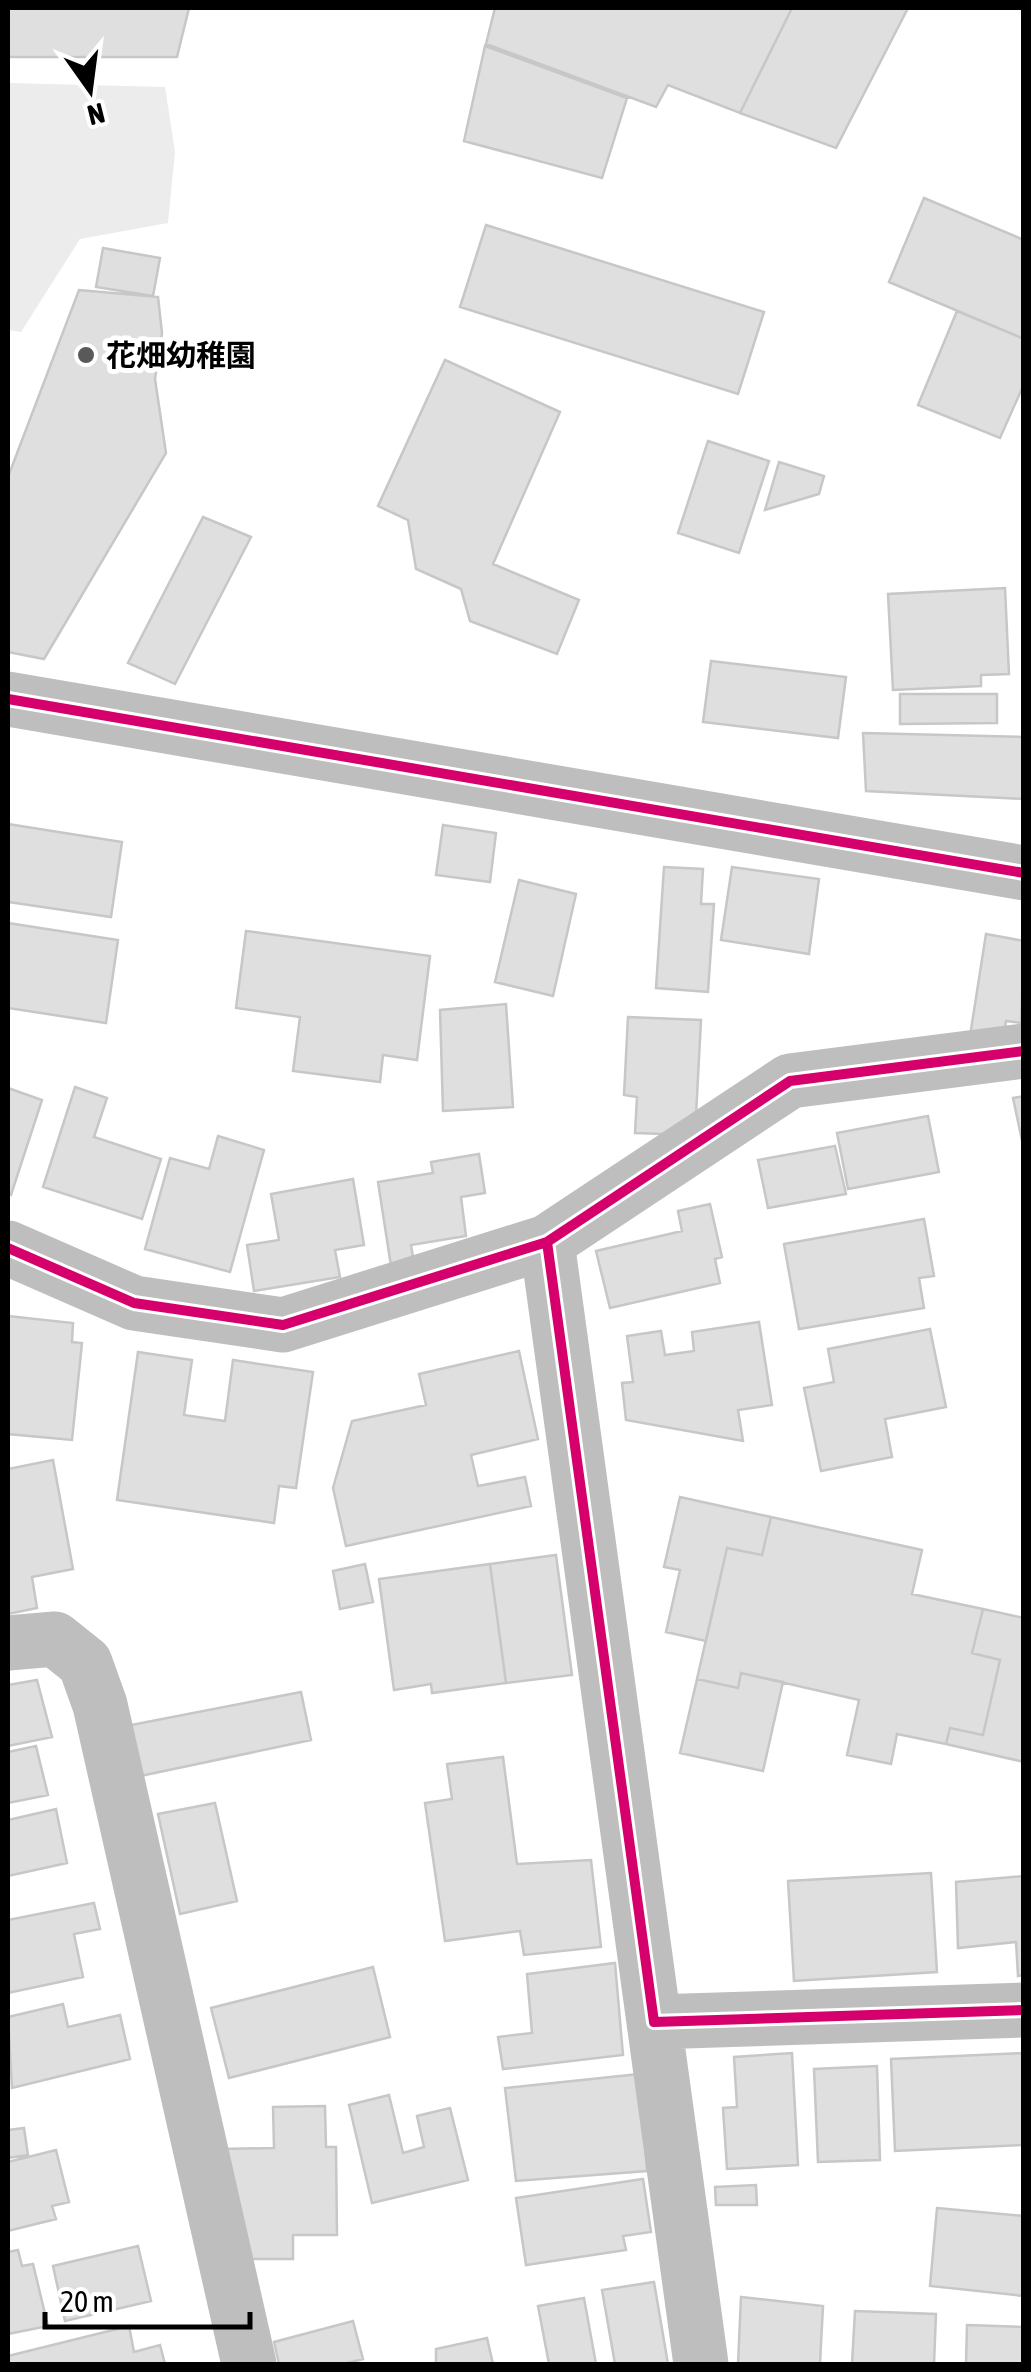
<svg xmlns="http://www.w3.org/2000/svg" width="1031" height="2372" font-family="'Asap Condensed','Noto Sans JP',sans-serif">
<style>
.green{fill:#ececec}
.building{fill:#dfdfdf;stroke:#c7c7c7;stroke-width:2.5}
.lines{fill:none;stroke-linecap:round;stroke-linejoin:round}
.minor{stroke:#bebebe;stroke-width:55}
.cycleway-casing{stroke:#fff;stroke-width:16}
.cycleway{stroke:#d6006c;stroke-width:10}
.poi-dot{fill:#595959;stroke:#fff;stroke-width:4}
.labels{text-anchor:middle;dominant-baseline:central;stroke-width:10;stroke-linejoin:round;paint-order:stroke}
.poi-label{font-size:30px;font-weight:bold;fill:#000;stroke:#fff;text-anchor:start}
</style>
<rect width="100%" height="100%" fill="#fff"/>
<path class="green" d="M 8,83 L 165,87 L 175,152 L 168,223 L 80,239 L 21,332 L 8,330 Z"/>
<path class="building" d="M 8,8 L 189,8 L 177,57 L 8,57 Z
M 495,8 L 792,8 L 740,113 L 668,85 L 656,107 L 486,44 Z
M 792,8 L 908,8 L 836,148 L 740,113 Z
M 485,46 L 627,98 L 602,178 L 464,141 Z
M 924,198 L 1024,240 L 1024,339 L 889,282 Z
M 486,225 L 764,312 L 738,394 L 460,307 Z
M 103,248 L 160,258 L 153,296 L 96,287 Z
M 79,290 L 158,297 L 162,333 L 155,379 L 166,453 L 44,659 L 8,652 L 8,477 Z
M 957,311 L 1024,339 L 1024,384 L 1000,438 L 918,405 Z
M 445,360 L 560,412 L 493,564 L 579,600 L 557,654 L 470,621 L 461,589 L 416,569 L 408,520 L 378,506 Z
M 708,441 L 769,461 L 739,553 L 678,533 Z
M 779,462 L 824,476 L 819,494 L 765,510 Z
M 203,517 L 251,537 L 175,684 L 128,663 Z
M 1005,588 L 1009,674 L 981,675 L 981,686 L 893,690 L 888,594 Z
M 711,661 L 846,677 L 838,738 L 703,722 Z
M 900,694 L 997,694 L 997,723 L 900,724 Z
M 863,733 L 1024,737 L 1024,799 L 866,791 Z
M 8,824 L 122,842 L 111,917 L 8,902 Z
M 443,825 L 496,833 L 490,882 L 436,875 Z
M 664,867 L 703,869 L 701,904 L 714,904 L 708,992 L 656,988 Z
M 732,867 L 819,879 L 809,954 L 721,940 Z
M 519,880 L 576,894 L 553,996 L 495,982 Z
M 8,923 L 118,940 L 106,1023 L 8,1008 Z
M 246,931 L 430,956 L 417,1060 L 383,1055 L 380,1082 L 293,1071 L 300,1017 L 236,1008 Z
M 986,934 L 1024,941 L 1021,1023 L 1006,1021 L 1003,1041 L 970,1036 Z
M 506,1004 L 513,1107 L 443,1111 L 440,1010 Z
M 628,1017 L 701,1020 L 695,1135 L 635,1133 L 637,1097 L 624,1095 Z
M 75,1087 L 107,1098 L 94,1137 L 161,1159 L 142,1219 L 43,1187 Z
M 8,1088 L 42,1100 L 11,1195 L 8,1194 Z
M 1024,1096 L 1024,1150 L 1013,1098 Z
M 928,1116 L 939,1172 L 848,1189 L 837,1133 Z
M 218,1136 L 264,1150 L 230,1272 L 145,1249 L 170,1158 L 209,1169 Z
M 835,1146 L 846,1194 L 768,1208 L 758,1160 Z
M 479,1154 L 485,1193 L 461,1197 L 466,1236 L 411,1245 L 414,1263 L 391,1266 L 378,1182 L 433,1173 L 431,1162 Z
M 353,1179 L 364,1245 L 335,1250 L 340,1277 L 254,1291 L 247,1245 L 279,1240 L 271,1194 Z
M 710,1204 L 722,1257 L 715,1259 L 720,1283 L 610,1308 L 596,1251 L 682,1231 L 678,1211 Z
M 924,1219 L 934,1276 L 919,1278 L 924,1308 L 799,1329 L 784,1244 Z
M 8,1316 L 73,1323 L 72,1342 L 82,1343 L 72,1440 L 8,1434 Z
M 759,1322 L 772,1405 L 738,1410 L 743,1441 L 626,1420 L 622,1383 L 633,1382 L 627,1336 L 661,1331 L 665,1355 L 694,1351 L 692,1332 Z
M 930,1329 L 946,1407 L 885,1419 L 892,1457 L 821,1471 L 804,1388 L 834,1382 L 828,1349 Z
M 519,1351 L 538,1439 L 471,1455 L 478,1486 L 525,1477 L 531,1506 L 346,1546 L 333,1488 L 352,1421 L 426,1405 L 419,1374 Z
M 138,1352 L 192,1360 L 184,1415 L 225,1421 L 233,1360 L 313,1372 L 296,1488 L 279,1486 L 274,1523 L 117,1500 Z
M 53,1460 L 73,1569 L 32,1577 L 37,1608 L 8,1614 L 8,1469 Z
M 680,1497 L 771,1517 L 762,1555 L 727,1548 L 706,1641 L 666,1632 L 680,1570 L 664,1567 Z
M 771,1517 L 922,1550 L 912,1594 L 983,1609 L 972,1653 L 1000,1660 L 983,1735 L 950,1728 L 946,1744 L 897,1734 L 891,1764 L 847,1755 L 859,1700 L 741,1673 L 738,1688 L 697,1679 L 727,1548 L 762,1555 Z
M 556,1555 L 572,1675 L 506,1683 L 490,1564 Z
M 365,1564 L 373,1602 L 340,1609 L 333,1571 Z
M 490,1564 L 506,1683 L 432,1693 L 431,1684 L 394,1690 L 379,1579 Z
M 983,1609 L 1024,1618 L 1024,1762 L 946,1744 L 950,1728 L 983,1735 L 1000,1660 L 972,1653 Z
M 741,1673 L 783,1682 L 763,1771 L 680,1753 L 697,1679 L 738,1688 Z
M 37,1680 L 52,1737 L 8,1746 L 8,1685 Z
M 301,1692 L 311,1740 L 131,1778 L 121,1727 Z
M 36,1746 L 48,1795 L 8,1803 L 8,1752 Z
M 503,1757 L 517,1864 L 591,1860 L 601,1947 L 524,1955 L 520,1931 L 445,1941 L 425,1803 L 452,1799 L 447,1764 Z
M 215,1803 L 237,1901 L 180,1914 L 158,1814 Z
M 56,1809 L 67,1863 L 8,1876 L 8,1820 Z
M 931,1873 L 937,1972 L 794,1981 L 788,1881 Z
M 1024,1876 L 1024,1975 L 1018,1976 L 1016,1942 L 958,1948 L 956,1882 Z
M 94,1903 L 100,1929 L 74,1934 L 83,1977 L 8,1993 L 8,1920 Z
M 615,1963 L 623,2055 L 503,2069 L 498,2037 L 532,2033 L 527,1974 Z
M 373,1967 L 390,2037 L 229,2078 L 211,2008 Z
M 63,2004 L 68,2027 L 120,2015 L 130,2059 L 12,2088 L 8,2017 Z
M 792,2053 L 798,2165 L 727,2169 L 723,2108 L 737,2107 L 734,2057 Z
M 1024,2053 L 1024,2145 L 895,2151 L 891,2059 Z
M 877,2066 L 880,2160 L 818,2162 L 814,2069 Z
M 640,2074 L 647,2171 L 516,2181 L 505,2088 Z
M 389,2095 L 403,2153 L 424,2147 L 417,2116 L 450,2108 L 468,2180 L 372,2203 L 349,2105 Z
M 325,2106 L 326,2147 L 336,2147 L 337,2235 L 293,2235 L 293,2259 L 244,2259 L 221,2149 L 274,2148 L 273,2107 Z
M 24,2128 L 28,2155 L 8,2158 L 8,2130 Z
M 56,2150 L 69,2202 L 52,2206 L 56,2219 L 8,2231 L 8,2162 Z
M 643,2179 L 651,2232 L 623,2236 L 626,2250 L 526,2265 L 516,2198 Z
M 756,2185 L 757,2205 L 716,2205 L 715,2187 Z
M 937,2208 L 1024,2216 L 1024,2296 L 930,2286 Z
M 138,2246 L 151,2301 L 65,2321 L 53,2266 Z
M 18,2250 L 22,2266 L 33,2264 L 48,2326 L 8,2334 L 8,2252 Z
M 654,2282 L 668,2364 L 615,2364 L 602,2290 Z
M 741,2297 L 823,2306 L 820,2364 L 738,2364 Z
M 584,2298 L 596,2364 L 549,2364 L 538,2306 Z
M 855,2311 L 936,2314 L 934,2364 L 852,2364 Z
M 353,2321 L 363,2359 L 343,2364 L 279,2364 L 274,2342 Z
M 967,2325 L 1024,2327 L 1024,2364 L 966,2364 Z
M 129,2326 L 134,2352 L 160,2345 L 165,2364 L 8,2364 L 8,2356 Z
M 487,2338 L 493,2364 L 436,2364 L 436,2349 Z"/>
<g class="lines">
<path class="minor" d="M 8,699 L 1024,873
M 547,1242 L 654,2022 L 1024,2010
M 8,1248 L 134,1303 L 283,1325 L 547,1242 L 790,1081 L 1024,1051
M 8,1643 L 55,1639 L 85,1663 L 100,1705 L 249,2364
M 654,2022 L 701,2364"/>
<g class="cycleway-casing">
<path id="cycleway" d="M 8,699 L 1024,873
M 547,1242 L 654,2022 L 1024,2010
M 8,1248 L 134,1303 L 283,1325 L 547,1242 L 790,1081 L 1024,1051"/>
</g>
<use href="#cycleway" class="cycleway"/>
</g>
<circle class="poi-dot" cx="86" cy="355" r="10"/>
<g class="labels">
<g class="poi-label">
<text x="106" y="355">花畑幼稚園</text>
</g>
</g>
<rect width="1031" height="2372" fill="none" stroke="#000000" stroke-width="20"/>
<g transform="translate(90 90) rotate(166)" stroke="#ffffff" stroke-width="8" paint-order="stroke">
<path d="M0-8L18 38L0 25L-18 38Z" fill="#000000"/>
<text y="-15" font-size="28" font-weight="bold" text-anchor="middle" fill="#000000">N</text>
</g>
<path d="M45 2312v15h205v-15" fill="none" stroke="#000000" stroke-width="5"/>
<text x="60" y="2312" font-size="30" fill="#000000" stroke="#ffffff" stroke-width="8" paint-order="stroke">20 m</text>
</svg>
